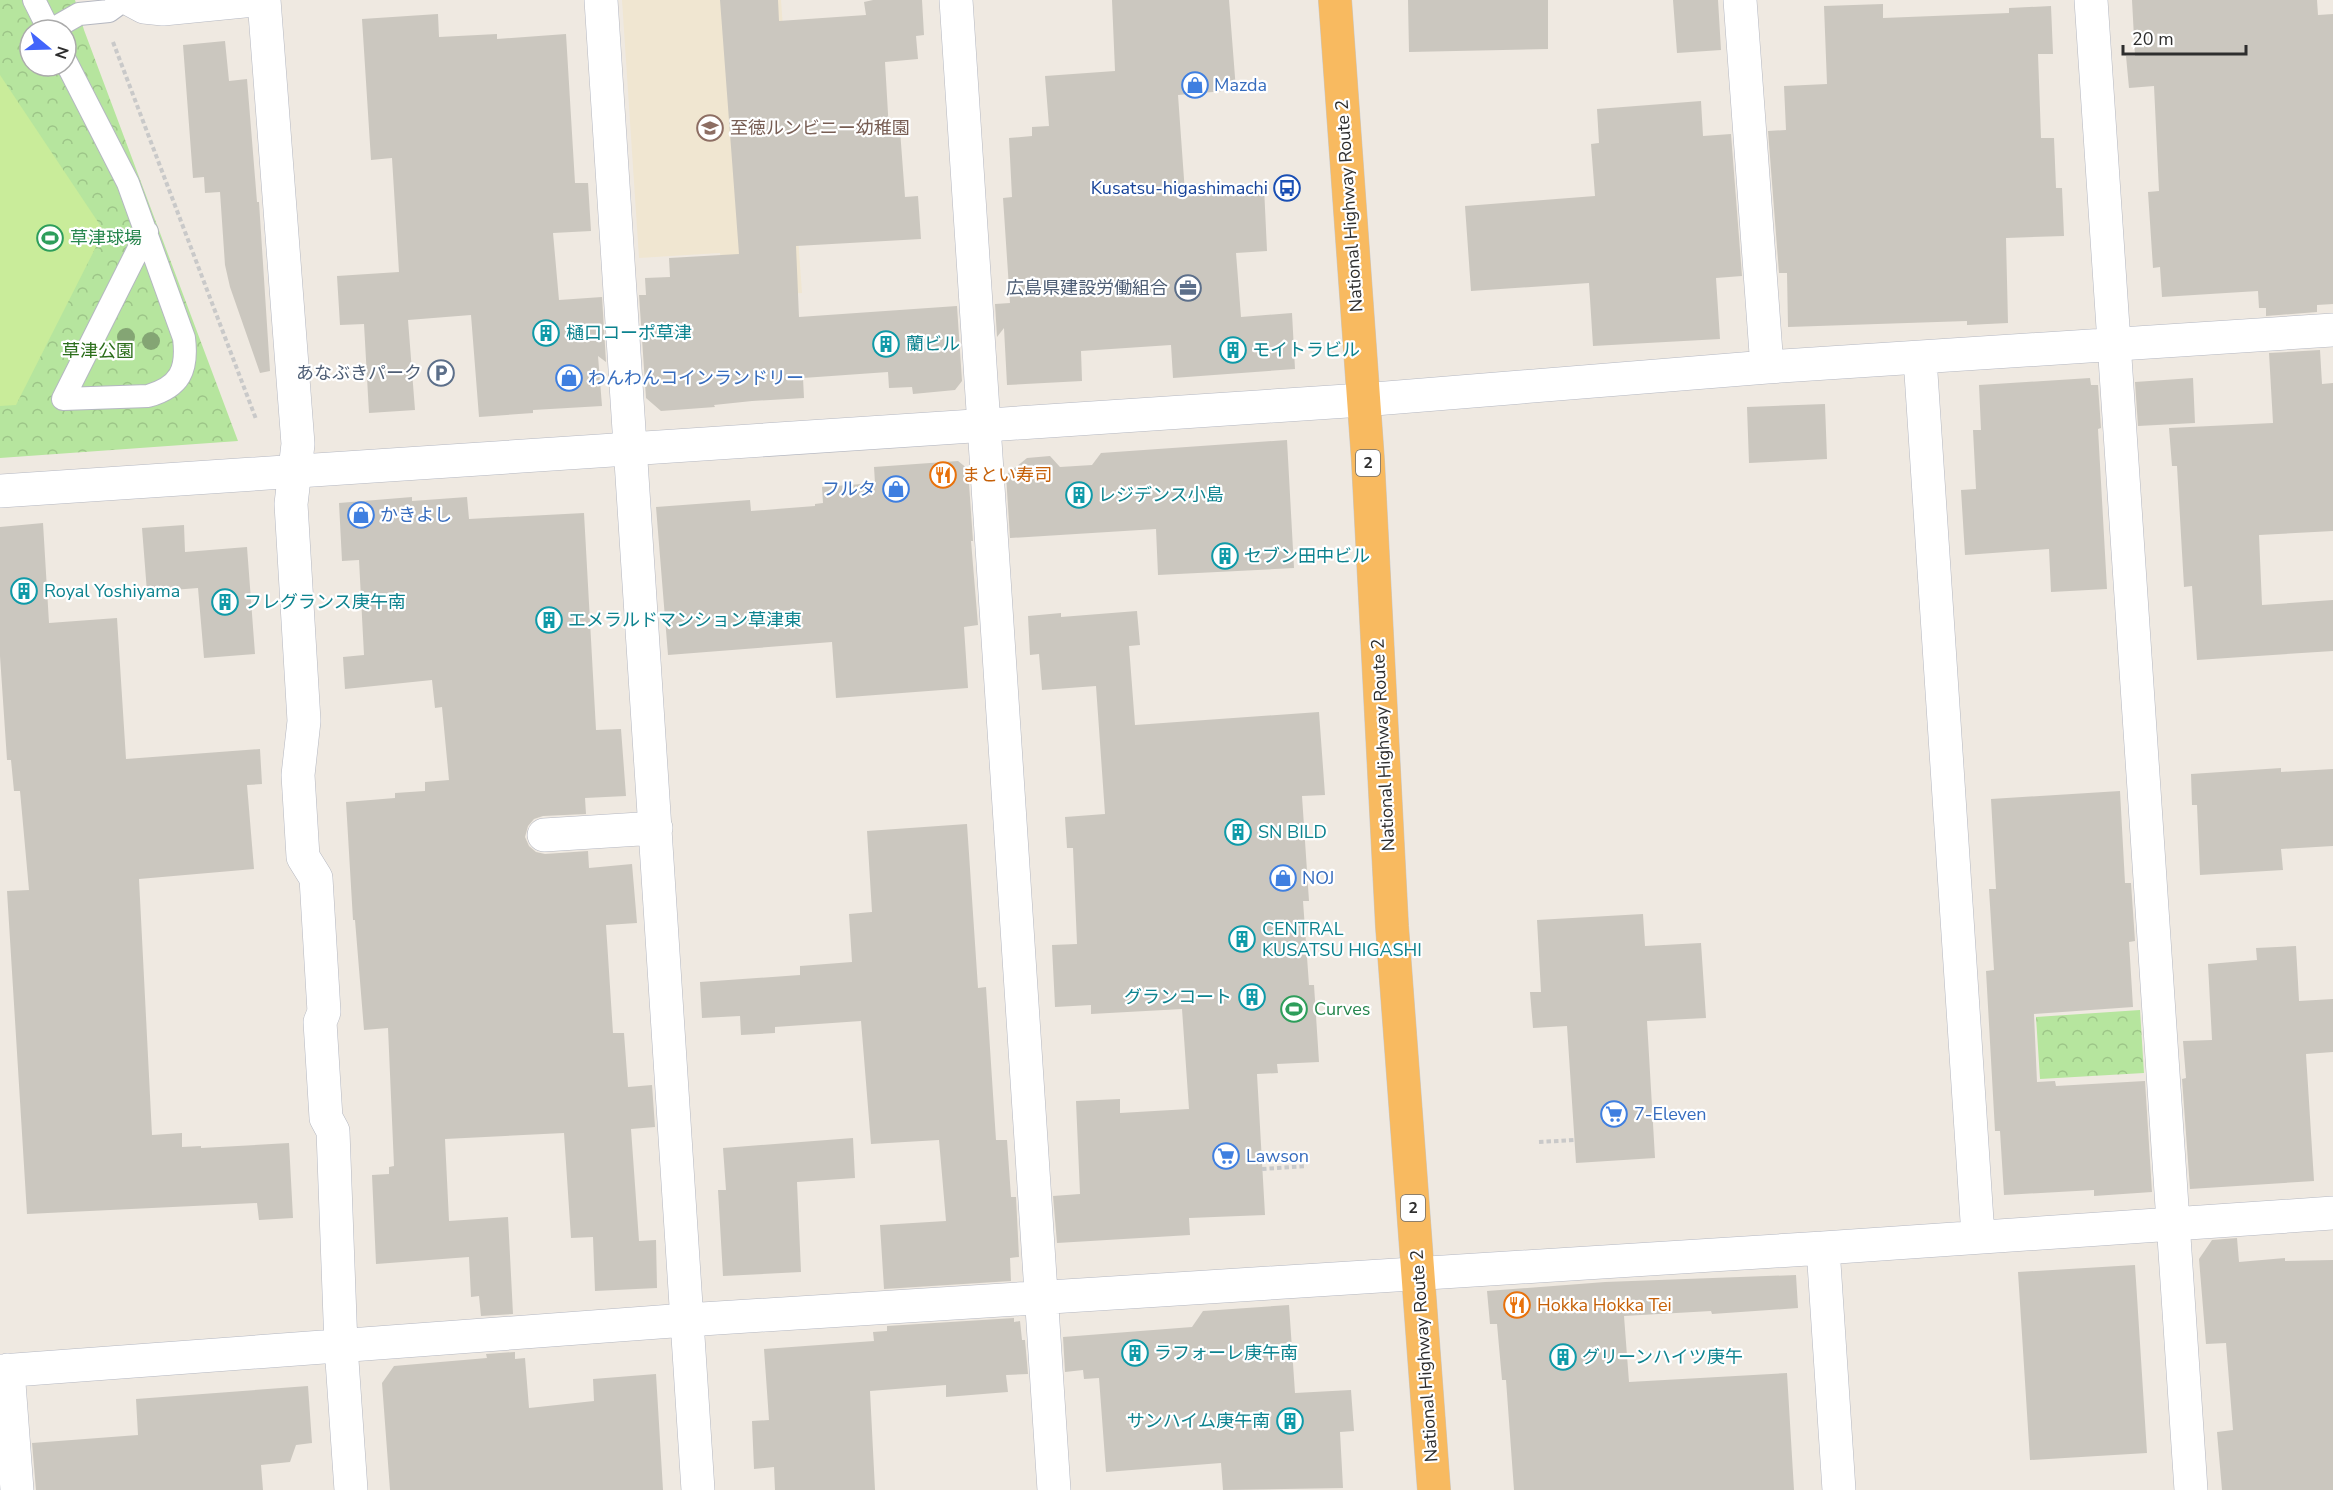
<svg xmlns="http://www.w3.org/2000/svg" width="2333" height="1490" font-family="'Nunito Sans','Noto Sans JP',sans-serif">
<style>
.education{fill:#f0e6d1}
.park{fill:url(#park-crowns);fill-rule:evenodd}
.pitch{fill:#c9ec9a}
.building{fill:#cbc7bf}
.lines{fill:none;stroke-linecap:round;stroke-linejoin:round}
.service-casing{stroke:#b4b7c1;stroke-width:24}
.minor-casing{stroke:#b4b7c1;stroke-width:34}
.tertiary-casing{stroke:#b4b7c1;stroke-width:34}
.trunk-casing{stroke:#c9c9c9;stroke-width:34}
.path{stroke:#c9c9c9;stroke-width:4;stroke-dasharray:4.5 3;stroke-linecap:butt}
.service{stroke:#fff;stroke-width:22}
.minor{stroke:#fff;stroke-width:33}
.tertiary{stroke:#fff;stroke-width:33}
.trunk{stroke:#f8ba60;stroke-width:33}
.tree{fill:#84a574}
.labels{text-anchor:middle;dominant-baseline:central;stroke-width:4.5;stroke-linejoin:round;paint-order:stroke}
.shield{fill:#fff;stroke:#6d6d6d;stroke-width:1.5}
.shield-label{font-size:16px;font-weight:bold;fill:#2e2e2e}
.shop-label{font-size:18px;fill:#366cbe;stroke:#fff;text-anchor:start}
.education-label{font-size:18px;fill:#785e54;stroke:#fff;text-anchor:start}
.transit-label{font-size:18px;fill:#164399;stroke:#fff;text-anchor:end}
.street-label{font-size:18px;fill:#2e2e2e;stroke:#fff}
.leisure-label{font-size:18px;fill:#27864d;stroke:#fff;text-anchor:start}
.service-label{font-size:18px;fill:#4e5e75;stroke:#fff;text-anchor:end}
.culture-label{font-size:18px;fill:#0d838f;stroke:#fff;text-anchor:start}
.park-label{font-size:18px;fill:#2c6e1b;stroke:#fff}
.food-label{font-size:18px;fill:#c56008;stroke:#fff;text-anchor:start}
</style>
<defs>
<pattern id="park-crowns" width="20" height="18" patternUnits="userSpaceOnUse" patternTransform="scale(1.5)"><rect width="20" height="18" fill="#b6e59e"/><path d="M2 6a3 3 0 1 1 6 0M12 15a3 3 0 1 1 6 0" fill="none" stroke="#9dc588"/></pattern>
</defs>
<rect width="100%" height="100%" fill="#efe9e1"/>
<path class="education" d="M 622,0 L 781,0 L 802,293 L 723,298 L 720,253 L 639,258 Z"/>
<path class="park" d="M 0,0 L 75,0 L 84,30 L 238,441 L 0,458 ZM 30,30 L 66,30 L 66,66 L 30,66 Z
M 2140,1010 L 2144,1073 L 2040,1079 L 2036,1017 Z"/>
<path class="pitch" d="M 0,75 L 104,231 L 16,405 L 0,406 Z"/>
<path class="building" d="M 720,0 L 778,0 L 779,21 L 866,15 L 864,2 L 873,0 L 922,0 L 924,35 L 916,36 L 918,59 L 885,62 L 889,131 L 900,130 L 905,197 L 918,196 L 921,239 L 796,246 L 799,317 L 957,306 L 962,381 L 955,390 L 913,394 L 912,387 L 889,388 L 888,372 L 803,378 L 804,398 L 752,401 L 714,405 L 715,407 L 661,411 L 646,398 L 639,295 L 646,295 L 645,278 L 670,277 L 669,258 L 739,254 Z
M 1112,0 L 1229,0 L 1236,90 L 1178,95 L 1185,193 L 1264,187 L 1267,251 L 1236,253 L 1241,317 L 1292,313 L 1295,369 L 1173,378 L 1171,345 L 1081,351 L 1082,381 L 1007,385 L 1004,328 L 997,337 L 995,304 L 1010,303 L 1003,198 L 1012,197 L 1009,138 L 1032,136 L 1032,127 L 1049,126 L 1045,76 L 1115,71 Z
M 1408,0 L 1548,0 L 1548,49 L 1409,52 Z
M 1673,0 L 1718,0 L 1721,50 L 1677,53 Z
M 2132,0 L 2317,0 L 2318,15 L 2333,14 L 2333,304 L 2317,305 L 2317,312 L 2266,316 L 2266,308 L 2259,308 L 2258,291 L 2162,297 L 2160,267 L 2153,268 L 2148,192 L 2159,191 L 2154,86 L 2129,88 L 2126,56 L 2135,56 Z
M 1883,4 L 1883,18 L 2009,13 L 2009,8 L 2051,6 L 2053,54 L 2038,54 L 2041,138 L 2054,138 L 2056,188 L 2062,188 L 2064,236 L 2006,238 L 2008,323 L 1967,325 L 1967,321 L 1788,327 L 1787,273 L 1779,273 L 1768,131 L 1786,130 L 1784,86 L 1827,84 L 1824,6 Z
M 438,14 L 439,37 L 497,34 L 497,39 L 566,34 L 575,183 L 588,183 L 591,231 L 553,233 L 559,300 L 602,297 L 606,362 L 598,356 L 602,406 L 533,410 L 533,413 L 479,417 L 471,315 L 408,320 L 415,410 L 369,413 L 364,324 L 340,325 L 337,276 L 399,272 L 392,158 L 371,160 L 362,19 Z
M 225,41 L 229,81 L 247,79 L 257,202 L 259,202 L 270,371 L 260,373 L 230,287 L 225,265 L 220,192 L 205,193 L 204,177 L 193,178 L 183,45 Z
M 1701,101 L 1703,136 L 1731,134 L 1742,276 L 1716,278 L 1720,339 L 1593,346 L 1589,283 L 1471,291 L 1465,206 L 1595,196 L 1591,144 L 1599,143 L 1597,109 Z
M 2320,350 L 2322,384 L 2333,383 L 2333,531 L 2259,535 L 2262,605 L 2333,600 L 2333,651 L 2197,660 L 2192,586 L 2184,587 L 2177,466 L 2172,466 L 2169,428 L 2273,423 L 2269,353 Z
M 2090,378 L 2091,385 L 2098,385 L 2101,428 L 2098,429 L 2107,589 L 2051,592 L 2049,549 L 1965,555 L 1961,490 L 1976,489 L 1973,430 L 1981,430 L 1979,385 Z
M 2193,378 L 2195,423 L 2138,426 L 2135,382 Z
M 1825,404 L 1827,459 L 1749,463 L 1747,407 Z
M 1287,440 L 1294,568 L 1158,575 L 1156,529 L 1010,538 L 1006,475 L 1027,458 L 1050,456 L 1060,467 L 1092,465 L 1101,453 Z
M 958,461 L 968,469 L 973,541 L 971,541 L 978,625 L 964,627 L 968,688 L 836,698 L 832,642 L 668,655 L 656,507 L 750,500 L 751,511 L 815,506 L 815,504 L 823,503 L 822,487 L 875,483 L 874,467 Z
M 412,497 L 412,501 L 467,497 L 469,519 L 584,513 L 596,730 L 621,729 L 626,796 L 585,798 L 586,814 L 543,816 L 534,819 L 528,826 L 525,837 L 529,846 L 536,852 L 545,854 L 588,851 L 589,868 L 632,864 L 637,923 L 606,925 L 613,1033 L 624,1033 L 628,1087 L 652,1085 L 655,1127 L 631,1129 L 639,1241 L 656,1240 L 657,1288 L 595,1291 L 593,1237 L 571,1238 L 564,1133 L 445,1139 L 449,1221 L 508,1217 L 513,1314 L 481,1316 L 479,1296 L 471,1297 L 469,1257 L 376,1264 L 372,1175 L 389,1174 L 389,1167 L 394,1166 L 388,1028 L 364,1030 L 355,920 L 353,920 L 346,802 L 395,798 L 395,793 L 425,791 L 425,782 L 449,780 L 442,707 L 435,708 L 432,680 L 345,689 L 343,657 L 364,655 L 359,560 L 342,561 L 339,503 Z
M 43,523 L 49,623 L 117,618 L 126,759 L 260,749 L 262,784 L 247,785 L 254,869 L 139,879 L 152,1135 L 182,1133 L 182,1147 L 201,1146 L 201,1148 L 289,1143 L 293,1218 L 259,1220 L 257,1203 L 27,1214 L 7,891 L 29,890 L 20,791 L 14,791 L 11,760 L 7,760 L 0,656 L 0,527 Z
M 184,525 L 185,552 L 247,547 L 255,654 L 204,658 L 198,588 L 147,592 L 142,528 Z
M 1137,611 L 1140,645 L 1129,646 L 1135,725 L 1319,712 L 1325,795 L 1302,796 L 1309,901 L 1303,901 L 1309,985 L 1314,985 L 1319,1062 L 1277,1064 L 1278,1073 L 1257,1074 L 1265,1215 L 1189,1218 L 1190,1235 L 1057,1243 L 1053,1196 L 1080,1194 L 1076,1101 L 1120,1099 L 1120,1113 L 1189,1109 L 1182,1009 L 1091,1014 L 1091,1005 L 1055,1007 L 1052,945 L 1077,944 L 1073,848 L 1067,848 L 1065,817 L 1105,814 L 1096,686 L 1042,690 L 1039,654 L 1030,655 L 1028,616 L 1061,613 L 1061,617 Z
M 2281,768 L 2281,772 L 2333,769 L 2333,846 L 2281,849 L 2283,870 L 2200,875 L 2197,805 L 2192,805 L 2191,774 Z
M 2120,791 L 2125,883 L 2131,883 L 2135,941 L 2129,942 L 2133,1007 L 2034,1014 L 2037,1082 L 2055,1081 L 2056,1086 L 2145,1081 L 2152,1192 L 2094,1196 L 2094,1190 L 2004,1195 L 2000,1131 L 1995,1131 L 1986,971 L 1994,970 L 1989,889 L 1996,889 L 1991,799 Z
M 967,824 L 978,988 L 986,987 L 996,1140 L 1007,1140 L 1011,1197 L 1016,1197 L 1019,1257 L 1010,1258 L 1011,1281 L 884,1289 L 880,1225 L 946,1221 L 939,1140 L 871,1144 L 861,1021 L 775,1027 L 775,1033 L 741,1035 L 740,1016 L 702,1018 L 700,982 L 800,975 L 800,966 L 852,962 L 849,914 L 872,912 L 867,831 Z
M 1643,914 L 1645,946 L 1701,943 L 1706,1018 L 1647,1021 L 1655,1158 L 1576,1163 L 1567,1026 L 1533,1028 L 1530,992 L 1541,992 L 1537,920 Z
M 2296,946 L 2299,1001 L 2333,999 L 2333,1052 L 2306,1054 L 2314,1181 L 2190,1189 L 2182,1079 L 2186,1078 L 2183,1041 L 2212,1040 L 2208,964 L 2257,960 L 2256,948 Z
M 853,1138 L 855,1178 L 797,1182 L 801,1272 L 723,1276 L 718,1190 L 726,1190 L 723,1148 Z
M 2237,1238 L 2239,1262 L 2285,1258 L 2285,1261 L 2333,1260 L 2333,1490 L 2222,1490 L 2217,1432 L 2233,1430 L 2226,1343 L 2206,1344 L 2199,1259 L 2212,1240 Z
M 2135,1265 L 2147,1453 L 2030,1460 L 2018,1272 Z
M 1796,1275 L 1798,1308 L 1712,1314 L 1711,1311 L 1624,1316 L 1629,1382 L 1787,1373 L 1794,1490 L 1514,1490 L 1506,1380 L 1502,1380 L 1497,1324 L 1490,1324 L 1487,1291 L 1605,1282 Z
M 1289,1305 L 1295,1393 L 1351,1390 L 1354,1431 L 1340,1432 L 1343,1488 L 1223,1490 L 1221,1463 L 1106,1472 L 1099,1378 L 1084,1379 L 1083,1370 L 1065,1372 L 1063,1337 L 1192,1327 L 1203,1311 Z
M 1014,1318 L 1014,1322 L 1020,1321 L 1022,1340 L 1025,1340 L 1028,1374 L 1006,1375 L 1008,1392 L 946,1397 L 946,1385 L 870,1391 L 875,1490 L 775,1490 L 774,1467 L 754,1469 L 752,1421 L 769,1420 L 764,1349 L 874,1341 L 873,1332 L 887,1331 L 887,1326 Z
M 515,1352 L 515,1359 L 525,1358 L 529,1408 L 594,1401 L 593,1379 L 656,1374 L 663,1490 L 390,1490 L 382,1383 L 394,1366 L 487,1358 L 486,1354 Z
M 308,1386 L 312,1443 L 296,1445 L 290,1462 L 261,1465 L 263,1490 L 36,1490 L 32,1443 L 138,1435 L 136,1399 Z"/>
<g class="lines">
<g class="service-casing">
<path id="service" d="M 34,0 L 49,30
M 51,30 L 79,14 L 109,11 L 124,0
M 66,62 L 128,183 L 184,338 C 188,370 180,387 148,396 L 63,399 L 147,232"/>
</g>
<g class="minor-casing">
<path id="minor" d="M 131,0 L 144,7 L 163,9 L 254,0
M 264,0 L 298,444 L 291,504 L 304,721 L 298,775 L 303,857 L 316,878 L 324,1012 L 320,1022 L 326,1118 L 333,1131 L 341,1346 L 351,1490
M 601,0 L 698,1490
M 956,0 L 1054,1490
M 1740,0 L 1767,367
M 2091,0 L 2191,1490
M 1920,358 L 1978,1236
M 1362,400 L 1767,367 L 2333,330
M 544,835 L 656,828
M 1823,1248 L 1839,1490
M 8,1370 L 17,1490
M 0,1371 L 686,1320 L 1823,1248 L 2333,1213"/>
</g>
<g class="tertiary-casing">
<path id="tertiary" d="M 0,491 L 1362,400"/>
</g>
<g class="trunk-casing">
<path id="trunk" d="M 1335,0 L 1368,461 L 1392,926 L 1434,1490"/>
</g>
<path class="path" d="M 113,42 L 256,419
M 1539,1142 L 1574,1140
M 1262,1169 L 1307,1166"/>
<use href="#service" class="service"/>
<use href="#minor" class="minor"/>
<use href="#tertiary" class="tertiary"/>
<use href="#trunk" class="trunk"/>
</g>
<g class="tree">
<circle cx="126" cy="337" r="9"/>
<circle cx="151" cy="341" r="9"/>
</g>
<defs>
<g id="shop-ring" transform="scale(1.35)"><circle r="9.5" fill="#fff" stroke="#3f7fe0" stroke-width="1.5"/><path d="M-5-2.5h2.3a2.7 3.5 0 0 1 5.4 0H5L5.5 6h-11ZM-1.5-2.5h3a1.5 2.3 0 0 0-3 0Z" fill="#3f7fe0"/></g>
<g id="school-ring" transform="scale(1.35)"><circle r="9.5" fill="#fff" stroke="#8d6e63" stroke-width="1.5"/><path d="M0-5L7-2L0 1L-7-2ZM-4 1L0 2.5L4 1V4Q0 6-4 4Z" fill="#8d6e63"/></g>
<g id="bus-ring" transform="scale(1.35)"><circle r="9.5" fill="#fff" stroke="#1a4fb4" stroke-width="1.5"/><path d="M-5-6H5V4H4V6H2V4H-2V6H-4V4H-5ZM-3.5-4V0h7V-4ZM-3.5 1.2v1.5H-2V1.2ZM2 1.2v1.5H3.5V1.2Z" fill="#1a4fb4"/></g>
<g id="stadium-ring" transform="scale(1.35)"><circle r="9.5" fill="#fff" stroke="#2e9e5b" stroke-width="1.5"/><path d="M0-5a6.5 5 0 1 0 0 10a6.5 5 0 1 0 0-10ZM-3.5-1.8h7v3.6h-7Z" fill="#2e9e5b"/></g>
<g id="office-ring" transform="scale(1.35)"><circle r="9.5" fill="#fff" stroke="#5c6f8a" stroke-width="1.5"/><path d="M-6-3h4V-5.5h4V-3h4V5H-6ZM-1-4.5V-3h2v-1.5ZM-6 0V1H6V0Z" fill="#5c6f8a"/></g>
<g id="building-ring" transform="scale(1.35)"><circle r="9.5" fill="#fff" stroke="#0f9aa8" stroke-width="1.5"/><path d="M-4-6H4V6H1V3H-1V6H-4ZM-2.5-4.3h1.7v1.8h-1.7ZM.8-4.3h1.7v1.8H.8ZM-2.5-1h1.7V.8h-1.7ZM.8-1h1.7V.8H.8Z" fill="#0f9aa8"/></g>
<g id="parking-ring" transform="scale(1.35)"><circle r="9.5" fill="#fff" stroke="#5c6f8a" stroke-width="1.5"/><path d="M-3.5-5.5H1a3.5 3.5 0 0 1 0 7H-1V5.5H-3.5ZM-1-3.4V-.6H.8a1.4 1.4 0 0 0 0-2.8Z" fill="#5c6f8a"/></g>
<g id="restaurant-ring" transform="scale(1.35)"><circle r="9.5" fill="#fff" stroke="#e8710a" stroke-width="1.5"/><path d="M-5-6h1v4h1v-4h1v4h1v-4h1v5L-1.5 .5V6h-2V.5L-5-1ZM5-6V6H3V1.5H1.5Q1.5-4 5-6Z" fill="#e8710a"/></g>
<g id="supermarket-ring" transform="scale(1.35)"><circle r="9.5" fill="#fff" stroke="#3f7fe0" stroke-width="1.5"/><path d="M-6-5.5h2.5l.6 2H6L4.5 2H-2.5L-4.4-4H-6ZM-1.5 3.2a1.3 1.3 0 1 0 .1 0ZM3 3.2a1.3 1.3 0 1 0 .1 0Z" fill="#3f7fe0"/></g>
</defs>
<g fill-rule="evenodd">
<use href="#shop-ring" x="1195" y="85"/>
<use href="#school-ring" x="710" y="128"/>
<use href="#bus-ring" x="1287" y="188"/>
<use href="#stadium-ring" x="50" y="238"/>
<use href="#office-ring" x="1188" y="288"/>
<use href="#building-ring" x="546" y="333"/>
<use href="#building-ring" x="886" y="344"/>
<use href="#building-ring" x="1233" y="350"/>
<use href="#parking-ring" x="441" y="373"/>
<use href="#shop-ring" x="569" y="378"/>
<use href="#restaurant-ring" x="943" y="475"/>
<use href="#shop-ring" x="896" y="489"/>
<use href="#building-ring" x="1079" y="495"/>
<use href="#shop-ring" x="361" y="515"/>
<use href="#building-ring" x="1225" y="556"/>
<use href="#building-ring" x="24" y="591"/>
<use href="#building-ring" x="225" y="602"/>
<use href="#building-ring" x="549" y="620"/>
<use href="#building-ring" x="1238" y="832"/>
<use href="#shop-ring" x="1283" y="878"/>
<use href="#building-ring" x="1242" y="939"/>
<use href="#building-ring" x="1252" y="997"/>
<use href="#stadium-ring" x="1294" y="1009"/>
<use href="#supermarket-ring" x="1614" y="1114"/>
<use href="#supermarket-ring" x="1226" y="1156"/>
<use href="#restaurant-ring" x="1517" y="1305"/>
<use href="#building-ring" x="1135" y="1353"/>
<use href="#building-ring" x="1563" y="1357"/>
<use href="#building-ring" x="1290" y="1421"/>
</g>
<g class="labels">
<g class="shield">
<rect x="1356" y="450" width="24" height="26" rx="4.5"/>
<rect x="1401" y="1195" width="24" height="26" rx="4.5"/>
</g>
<g class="shield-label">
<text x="1368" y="463">2</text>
<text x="1413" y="1208">2</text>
</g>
<g class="shop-label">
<text x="1214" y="85">Mazda</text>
<text x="588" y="378">わんわんコインランドリー</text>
<text x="876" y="489" text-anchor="end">フルタ</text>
<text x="380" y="515">かきよし</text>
<text x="1302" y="878">NOJ</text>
<text x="1634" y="1114">7-Eleven</text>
<text x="1246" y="1156">Lawson</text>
</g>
<g class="education-label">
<text x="730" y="128">至徳ルンビニー幼稚園</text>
</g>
<g class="transit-label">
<text x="1268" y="188">Kusatsu-higashimachi</text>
</g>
<g class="street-label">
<text transform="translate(1349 206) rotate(-94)">National Highway Route 2</text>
<text transform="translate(1383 745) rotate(-93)">National Highway Route 2</text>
<text transform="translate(1424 1356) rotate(-94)">National Highway Route 2</text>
</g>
<g class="leisure-label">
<text x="70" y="238">草津球場</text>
<text x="1314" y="1009">Curves</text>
</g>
<g class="service-label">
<text x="1168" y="288">広島県建設労働組合</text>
<text x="422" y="373">あなぶきパーク</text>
</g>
<g class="culture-label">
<text x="566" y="333">樋口コーポ草津</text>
<text x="906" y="344">蘭ビル</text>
<text x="1252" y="350">モイトラビル</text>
<text x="1098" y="495">レジデンス小島</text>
<text x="1244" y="556">セブン田中ビル</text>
<text x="44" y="591">Royal Yoshiyama</text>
<text x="244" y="602">フレグランス庚午南</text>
<text x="568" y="620">エメラルドマンション草津東</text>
<text x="1258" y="832">SN BILD</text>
<text x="1262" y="929">CENTRAL<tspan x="1262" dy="21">KUSATSU HIGASHI</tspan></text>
<text x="1232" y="997" text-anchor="end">グランコート</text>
<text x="1154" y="1353">ラフォーレ庚午南</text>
<text x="1582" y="1357">グリーンハイツ庚午</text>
<text x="1270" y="1421" text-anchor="end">サンハイム庚午南</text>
</g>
<g class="park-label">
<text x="98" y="351">草津公園</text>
</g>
<g class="food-label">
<text x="962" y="475">まとい寿司</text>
<text x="1537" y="1305">Hokka Hokka Tei</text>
</g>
</g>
<g transform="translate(48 48) rotate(109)"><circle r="28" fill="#ffffff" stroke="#ababab" stroke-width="1.5"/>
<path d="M0-4.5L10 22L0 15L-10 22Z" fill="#4264fb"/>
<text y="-9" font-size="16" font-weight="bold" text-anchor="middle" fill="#2e2e2e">N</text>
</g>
<path d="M2123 45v9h123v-9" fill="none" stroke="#2e2e2e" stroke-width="3"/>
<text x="2132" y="45" font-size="18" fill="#2e2e2e" stroke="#ffffff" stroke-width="4.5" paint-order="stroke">20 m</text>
</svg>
